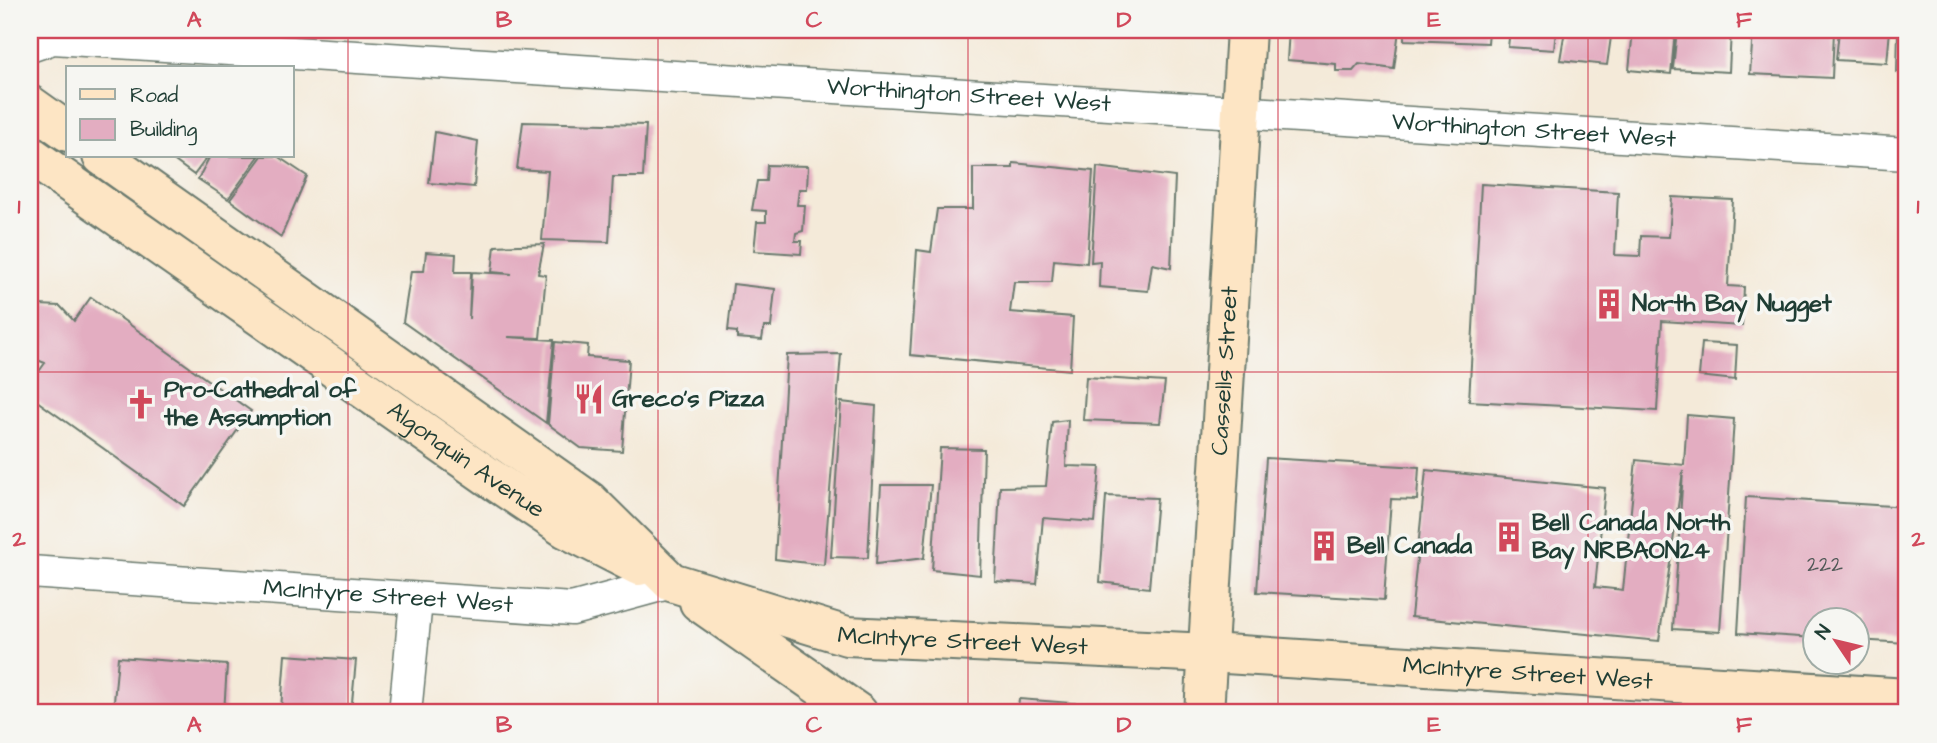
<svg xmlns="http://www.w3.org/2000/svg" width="1937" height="743" font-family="'Architects Daughter',sans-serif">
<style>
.building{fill:#e3adc1}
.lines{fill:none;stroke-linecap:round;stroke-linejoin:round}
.minor-casing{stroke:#6a7a6e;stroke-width:35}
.secondary-casing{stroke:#6a7a6e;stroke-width:42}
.minor{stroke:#fff;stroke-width:32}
.secondary{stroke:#fde5c4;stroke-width:38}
.grid{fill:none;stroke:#d1495b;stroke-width:2;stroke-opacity:0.55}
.labels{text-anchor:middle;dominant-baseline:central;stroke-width:7;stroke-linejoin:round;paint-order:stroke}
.number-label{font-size:21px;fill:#505957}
.street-label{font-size:24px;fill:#1f3d34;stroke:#f6f6f2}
.poi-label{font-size:24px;font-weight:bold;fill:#1f3d34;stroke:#f6f6f2;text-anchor:start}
.neatline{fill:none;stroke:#d1495b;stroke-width:2.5}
.grid-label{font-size:23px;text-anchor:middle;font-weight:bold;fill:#d1495b}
</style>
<rect width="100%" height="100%" fill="#f6f6f2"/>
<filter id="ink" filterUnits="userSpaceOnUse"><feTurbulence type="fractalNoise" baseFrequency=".0143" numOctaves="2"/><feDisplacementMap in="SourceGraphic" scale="14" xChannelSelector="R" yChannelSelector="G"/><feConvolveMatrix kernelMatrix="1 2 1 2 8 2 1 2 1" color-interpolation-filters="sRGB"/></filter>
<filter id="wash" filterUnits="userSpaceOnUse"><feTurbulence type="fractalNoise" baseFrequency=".00686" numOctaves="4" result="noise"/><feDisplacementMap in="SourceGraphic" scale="28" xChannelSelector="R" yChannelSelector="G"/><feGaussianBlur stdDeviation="1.57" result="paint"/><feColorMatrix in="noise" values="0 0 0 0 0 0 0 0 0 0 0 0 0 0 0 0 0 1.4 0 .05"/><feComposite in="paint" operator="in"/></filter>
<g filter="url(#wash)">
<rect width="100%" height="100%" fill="#f4ead9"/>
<g id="blocks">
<path class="building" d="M 1289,30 L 1399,30 L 1394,69 L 1359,64 L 1353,71 L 1336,71 L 1336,64 L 1287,60 Z
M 1404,30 L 1489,30 L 1488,43 L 1404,40 Z
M 1510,30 L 1556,30 L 1554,50 L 1508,47 Z
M 1565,30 L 1612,30 L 1607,65 L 1560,60 Z
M 1633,30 L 1675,30 L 1671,74 L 1629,70 Z
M 1677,30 L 1731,30 L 1729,72 L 1673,69 Z
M 1753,30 L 1834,30 L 1832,78 L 1750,74 Z
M 1839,30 L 1890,30 L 1887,63 L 1836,60 Z
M 1898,30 L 1907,30 L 1907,73 L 1897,72 Z
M 523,122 L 646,125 L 643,177 L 613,177 L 609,242 L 542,240 L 548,171 L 517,169 Z
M 435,132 L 478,141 L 474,187 L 429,183 Z
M 168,156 L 208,156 L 194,175 Z
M 210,156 L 259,156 L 228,199 L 198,179 Z
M 262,156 L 277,156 L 307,176 L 281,237 L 230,200 Z
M 1013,163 L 1093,171 L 1087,263 L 1054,260 L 1052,282 L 1014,282 L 1010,312 L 1073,317 L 1070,370 L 910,355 L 917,250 L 931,252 L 937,209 L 973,209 L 973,168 L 1013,168 Z
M 767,165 L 808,166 L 807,189 L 799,189 L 797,205 L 805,205 L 803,231 L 796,233 L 795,241 L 802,241 L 801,254 L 754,251 L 757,222 L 766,222 L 766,211 L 752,210 L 757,181 L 766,181 Z
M 1097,167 L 1175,177 L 1171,268 L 1152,264 L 1148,291 L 1099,287 L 1100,261 L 1091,262 Z
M 1481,184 L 1618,192 L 1615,255 L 1640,256 L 1641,236 L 1669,237 L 1672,197 L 1733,200 L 1728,286 L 1744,287 L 1742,326 L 1662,321 L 1657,411 L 1469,401 Z
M 544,244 L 538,274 L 546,275 L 540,338 L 508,337 L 554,340 L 546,423 L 403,322 L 411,271 L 424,271 L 426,252 L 456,254 L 455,272 L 471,272 L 469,319 L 472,272 L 512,274 L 492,272 L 495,246 Z
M 733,284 L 775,289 L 771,327 L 764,327 L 762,340 L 737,338 L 737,332 L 728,331 Z
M 91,297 L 251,411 L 184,506 L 30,396 L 30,384 L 45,363 L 30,357 L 30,313 L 39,305 L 60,306 L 74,321 Z
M 555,342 L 588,345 L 587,357 L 629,360 L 622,451 L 581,448 L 548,424 Z
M 1702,343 L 1737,345 L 1735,380 L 1699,376 Z
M 841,354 L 824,565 L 775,559 L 787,355 Z
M 1086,377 L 1165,382 L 1160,423 L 1083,420 Z
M 841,402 L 876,406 L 868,558 L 831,557 Z
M 1687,415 L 1734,419 L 1720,632 L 1673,629 L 1683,471 L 1659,641 L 1411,617 L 1426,470 L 1605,488 L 1595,587 L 1623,590 L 1636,460 L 1684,465 Z
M 1068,420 L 1066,466 L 1100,467 L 1095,522 L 1043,518 L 1037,584 L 995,581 L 1000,487 L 1046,486 L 1052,422 Z
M 940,448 L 984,449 L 980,575 L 932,570 Z
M 1266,458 L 1419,467 L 1417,500 L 1391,499 L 1384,600 L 1257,592 Z
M 881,485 L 931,485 L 924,558 L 876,564 Z
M 1106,496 L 1157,498 L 1149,588 L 1100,582 Z
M 1746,497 L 1907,507 L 1907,643 L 1856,640 L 1856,620 L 1814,620 L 1814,638 L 1738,633 Z
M 285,655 L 356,660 L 351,713 L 281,709 Z
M 118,657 L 227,665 L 224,713 L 113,713 Z
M 1019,699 L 1123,707 L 1122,713 L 1017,713 Z"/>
</g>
</g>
<g filter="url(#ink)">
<use href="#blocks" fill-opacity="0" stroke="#6a7a6e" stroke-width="2"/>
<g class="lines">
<g class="minor-casing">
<g id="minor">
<path id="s1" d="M 30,46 L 53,38 L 1907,154"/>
<path id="s2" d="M 30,572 L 572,609 L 671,582"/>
<path d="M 405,713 L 416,601"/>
</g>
</g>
<g class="secondary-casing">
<g id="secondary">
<path d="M 30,105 L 68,132"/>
<path id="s3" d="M 30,155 L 489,477 L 565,528 L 639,566"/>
<path id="s4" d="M 102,156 L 589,501 L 671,582 L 847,636 L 1209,653 L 1907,698"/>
<path d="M 699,602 L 858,713"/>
<path id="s5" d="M 1204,713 L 1246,30"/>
</g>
</g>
<use href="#minor" class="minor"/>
<use href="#secondary" class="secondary"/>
</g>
</g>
<path class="grid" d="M 348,30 L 348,713M 658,30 L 658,713M 968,30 L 968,713M 1278,30 L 1278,713M 1588,30 L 1588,713M 30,372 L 1907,372"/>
<defs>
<g id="building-bare" transform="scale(2.415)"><path d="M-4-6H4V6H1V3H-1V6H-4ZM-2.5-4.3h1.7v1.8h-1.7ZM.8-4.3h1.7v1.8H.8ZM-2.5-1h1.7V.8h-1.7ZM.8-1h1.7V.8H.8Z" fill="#d1495b" stroke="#f6f6f2" stroke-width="2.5" paint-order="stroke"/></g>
<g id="restaurant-bare" transform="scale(2.415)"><path d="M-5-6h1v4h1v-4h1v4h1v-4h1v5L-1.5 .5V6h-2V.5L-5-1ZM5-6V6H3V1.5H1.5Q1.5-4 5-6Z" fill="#d1495b" stroke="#f6f6f2" stroke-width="2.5" paint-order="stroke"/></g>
<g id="church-bare" transform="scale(2.415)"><path d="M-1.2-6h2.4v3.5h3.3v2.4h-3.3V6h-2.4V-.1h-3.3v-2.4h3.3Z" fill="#d1495b" stroke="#f6f6f2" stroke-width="2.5" paint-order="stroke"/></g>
</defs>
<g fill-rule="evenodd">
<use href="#building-bare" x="1609" y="304"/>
<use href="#restaurant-bare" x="589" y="399"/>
<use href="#church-bare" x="141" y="404"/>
<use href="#building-bare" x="1509" y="537"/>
<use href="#building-bare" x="1324" y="546"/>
</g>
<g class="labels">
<g class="number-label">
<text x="1825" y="564">222</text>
</g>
<g class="street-label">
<text stroke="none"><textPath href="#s1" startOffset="942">Worthington Street West</textPath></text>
<text stroke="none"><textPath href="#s1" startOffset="1508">Worthington Street West</textPath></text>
<text stroke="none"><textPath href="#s5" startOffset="343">Cassells Street</textPath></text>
<text stroke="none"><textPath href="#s3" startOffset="532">Algonquin Avenue</textPath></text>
<text stroke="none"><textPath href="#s2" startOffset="359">McIntyre Street West</textPath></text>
<text stroke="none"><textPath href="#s4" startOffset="1012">McIntyre Street West</textPath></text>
<text stroke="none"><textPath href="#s4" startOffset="1578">McIntyre Street West</textPath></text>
</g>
<g class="poi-label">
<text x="1632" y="304">North Bay Nugget</text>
<text x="164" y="390">Pro-Cathedral of<tspan x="164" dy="28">the Assumption</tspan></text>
<text x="612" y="399">Greco’s Pizza</text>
<text x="1532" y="523">Bell Canada North<tspan x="1532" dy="28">Bay NRBAON24</tspan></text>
<text x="1347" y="546">Bell Canada</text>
</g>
</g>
<rect width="1937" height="743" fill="none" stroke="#f6f6f2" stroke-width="77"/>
<rect x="66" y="66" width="228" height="91" fill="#f6f6f2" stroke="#a0aca6" stroke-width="2"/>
<rect x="80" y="89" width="35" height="10" fill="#fde5c4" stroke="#a0aca6" stroke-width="2"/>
<text x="130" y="102" font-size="21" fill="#1f3d34">Road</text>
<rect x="80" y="119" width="35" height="21" fill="#e3adc1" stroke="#a0aca6" stroke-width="2"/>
<text x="130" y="136" font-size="21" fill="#1f3d34">Building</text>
<g transform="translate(1836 641) rotate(305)"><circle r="33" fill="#f6f6f2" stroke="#a0aca6" stroke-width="2"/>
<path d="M0-5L12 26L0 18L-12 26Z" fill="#d1495b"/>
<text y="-10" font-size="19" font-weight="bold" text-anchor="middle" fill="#1f3d34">N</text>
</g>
<rect x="38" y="38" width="1860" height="666" class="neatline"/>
<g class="grid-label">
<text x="194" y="27">A</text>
<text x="504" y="27">B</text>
<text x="814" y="27">C</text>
<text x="1124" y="27">D</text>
<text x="1434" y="27">E</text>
<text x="1744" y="27">F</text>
<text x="19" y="213">1</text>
<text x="1918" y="213">1</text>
<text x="19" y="546">2</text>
<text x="1918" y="546">2</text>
<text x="194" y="732">A</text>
<text x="504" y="732">B</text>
<text x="814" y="732">C</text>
<text x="1124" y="732">D</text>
<text x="1434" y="732">E</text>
<text x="1744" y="732">F</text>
</g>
</svg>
